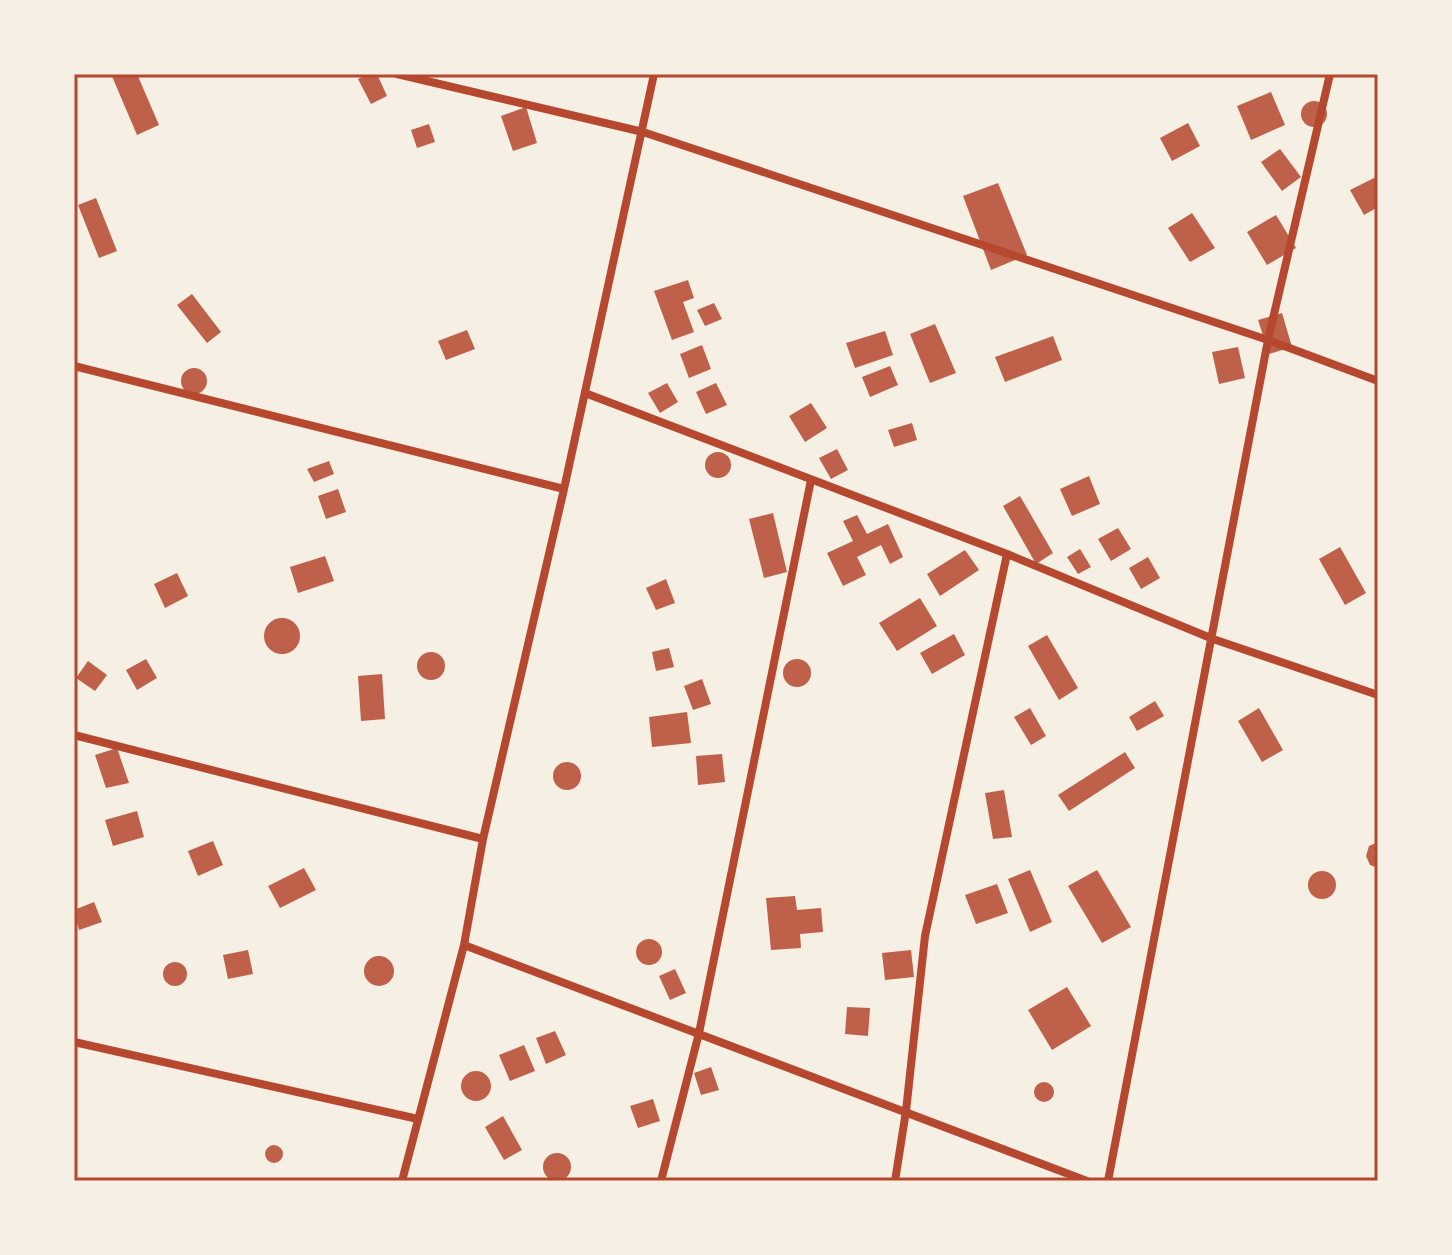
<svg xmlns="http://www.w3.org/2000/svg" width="1452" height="1255" font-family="Helvetica,sans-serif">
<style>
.building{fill:#bf614a}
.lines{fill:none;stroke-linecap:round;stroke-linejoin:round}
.minor{stroke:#b5482f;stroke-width:8}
.neatline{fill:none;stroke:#b5482f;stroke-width:3}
</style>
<rect width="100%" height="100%" fill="#f6efe4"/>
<path class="building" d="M 111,74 L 137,74 L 159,125 L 137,135 Z
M 368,74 L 377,74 L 387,96 L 371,104 L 358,79 Z
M 1271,92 L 1285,125 L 1251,140 L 1237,106 Z
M1301 114a13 13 0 1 1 26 0a13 13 0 1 1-26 0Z
M 526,107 L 537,143 L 513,151 L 501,116 Z
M 1188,123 L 1200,146 L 1172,161 L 1160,138 Z
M 429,124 L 435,142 L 417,148 L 411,130 Z
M 1280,149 L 1301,177 L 1282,191 L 1261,162 Z
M 1376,177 L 1378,181 L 1378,207 L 1364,215 L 1350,190 Z
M 998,183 L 1027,255 L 991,270 L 963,196 Z
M 96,198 L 117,251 L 99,258 L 78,205 Z
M 1192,213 L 1215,248 L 1190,262 L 1168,228 Z
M 1276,215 L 1296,248 L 1267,265 L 1247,232 Z
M 688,280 L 694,298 L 683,302 L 694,332 L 672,340 L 654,291 Z
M 192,294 L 221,332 L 207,343 L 177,305 Z
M 714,303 L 722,319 L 705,326 L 697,310 Z
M 1282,313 L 1292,347 L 1269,354 L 1258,320 Z
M 935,324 L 956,373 L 930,383 L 910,334 Z
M 467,330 L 475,349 L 446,360 L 438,341 Z
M 885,331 L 893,355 L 855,368 L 846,343 Z
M 1053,336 L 1062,360 L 1005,382 L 995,357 Z
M 702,345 L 711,369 L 689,378 L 680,354 Z
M 1238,347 L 1245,378 L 1219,384 L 1212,352 Z
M 890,366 L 898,385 L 870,397 L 862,377 Z
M181 381a13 13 0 1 1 26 0a13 13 0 1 1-26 0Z
M 667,383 L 678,402 L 660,413 L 648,393 Z
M 716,383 L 727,405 L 706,414 L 696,392 Z
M 811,403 L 827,428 L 805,442 L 789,416 Z
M 912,423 L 917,440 L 894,447 L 888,430 Z
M 837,449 L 848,470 L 831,479 L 819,458 Z
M705 465a13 13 0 1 1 26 0a13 13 0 1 1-26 0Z
M 329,461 L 334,474 L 314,482 L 307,469 Z
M 1089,476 L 1100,504 L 1072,516 L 1060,489 Z
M 338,489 L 346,512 L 326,519 L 318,496 Z
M 1020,496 L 1053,553 L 1036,564 L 1003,506 Z
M 773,513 L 787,572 L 764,578 L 749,519 Z
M 857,515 L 867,534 L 888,524 L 903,557 L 890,564 L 881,545 L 857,557 L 866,575 L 843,586 L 827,553 L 853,541 L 843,521 Z
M 1118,528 L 1131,549 L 1111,561 L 1098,539 Z
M 1340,547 L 1366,593 L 1345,605 L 1319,559 Z
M 1080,549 L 1091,567 L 1078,574 L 1067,557 Z
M 965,550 L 979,570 L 940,596 L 927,574 Z
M 325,556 L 334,581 L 298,593 L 290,567 Z
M 1148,557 L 1160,578 L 1141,589 L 1129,568 Z
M 177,573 L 188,596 L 165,608 L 154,584 Z
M 666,579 L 675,603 L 656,610 L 646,588 Z
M 920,598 L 937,626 L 897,651 L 879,623 Z
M264 636a18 18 0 1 1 36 0a18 18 0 1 1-36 0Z
M 954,634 L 965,655 L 932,674 L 920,653 Z
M 1047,635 L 1078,688 L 1059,700 L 1028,646 Z
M 669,648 L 674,667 L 656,671 L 652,652 Z
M417 666a14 14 0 1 1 28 0a14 14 0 1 1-28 0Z
M 146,659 L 157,678 L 137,690 L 126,670 Z
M783 673a14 14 0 1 1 28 0a14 14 0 1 1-28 0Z
M 88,661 L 107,675 L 95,691 L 76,678 Z
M 382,674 L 385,719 L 361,721 L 358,676 Z
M 702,679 L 711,704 L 693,710 L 684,686 Z
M 1155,701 L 1164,716 L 1137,731 L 1129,717 Z
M 1030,708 L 1046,736 L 1031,745 L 1014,717 Z
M 1259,708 L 1283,750 L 1262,762 L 1238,721 Z
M 687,712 L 691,743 L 652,747 L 649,717 Z
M 117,748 L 129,783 L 106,788 L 95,755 Z
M 1125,752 L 1135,768 L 1069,811 L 1058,795 Z
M 722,754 L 725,782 L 698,785 L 696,756 Z
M553 776a14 14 0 1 1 28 0a14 14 0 1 1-28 0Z
M 1004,790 L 1012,837 L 993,839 L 985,793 Z
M 137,811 L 144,837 L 113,846 L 105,820 Z
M 213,841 L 223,865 L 198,876 L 188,851 Z
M 1378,842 L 1378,868 L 1370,865 L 1366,856 L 1369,846 Z
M 304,868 L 316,890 L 280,908 L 268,886 Z
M 1030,870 L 1052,922 L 1030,932 L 1008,879 Z
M 1097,870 L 1131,927 L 1102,943 L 1068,886 Z
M1308 885a14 14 0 1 1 28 0a14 14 0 1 1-28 0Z
M 997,884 L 1008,913 L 976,924 L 965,895 Z
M 795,896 L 797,910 L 821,908 L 823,932 L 800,934 L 801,948 L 771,950 L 766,898 Z
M 94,902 L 102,922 L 79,930 L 74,910 Z
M636 952a13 13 0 1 1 26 0a13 13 0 1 1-26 0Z
M 248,950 L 253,974 L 228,979 L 223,955 Z
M 911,950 L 914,977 L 885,980 L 882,953 Z
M364 971a15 15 0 1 1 30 0a15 15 0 1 1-30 0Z
M163 974a12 12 0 1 1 24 0a12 12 0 1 1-24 0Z
M 675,969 L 686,993 L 670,1000 L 659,976 Z
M 1067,987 L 1091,1026 L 1052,1050 L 1028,1010 Z
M 847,1007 L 870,1008 L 868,1036 L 845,1034 Z
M 555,1031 L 566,1055 L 546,1064 L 536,1038 Z
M 524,1045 L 535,1071 L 510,1081 L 499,1055 Z
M 711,1067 L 719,1090 L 701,1095 L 694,1073 Z
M461 1086a15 15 0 1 1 30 0a15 15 0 1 1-30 0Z
M1034 1092a10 10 0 1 1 20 0a10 10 0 1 1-20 0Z
M 653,1099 L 660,1121 L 638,1128 L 630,1106 Z
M 503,1116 L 522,1150 L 504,1160 L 485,1127 Z
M265 1154a9 9 0 1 1 18 0a9 9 0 1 1-18 0Z
M543 1167a14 14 0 1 1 28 0a14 14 0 1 1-28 0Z"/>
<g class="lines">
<path class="minor" d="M 397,74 L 643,132 L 1268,340 L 1378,381
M 74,366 L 564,489
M 585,393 L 1007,554 L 1213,639 L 1378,695
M 74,735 L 483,839
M 464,945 L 1087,1181
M 74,1042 L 418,1119
M 402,1181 L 464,945 L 483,839 L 564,489 L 654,74
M 661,1181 L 699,1033 L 811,480
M 895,1181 L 906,1111 L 925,936 L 1007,554
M 1108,1181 L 1268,340 L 1330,74"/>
</g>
<rect width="1452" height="1255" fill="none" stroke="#f6efe4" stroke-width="152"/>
<rect x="76" y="76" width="1300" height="1103" class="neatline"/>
</svg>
